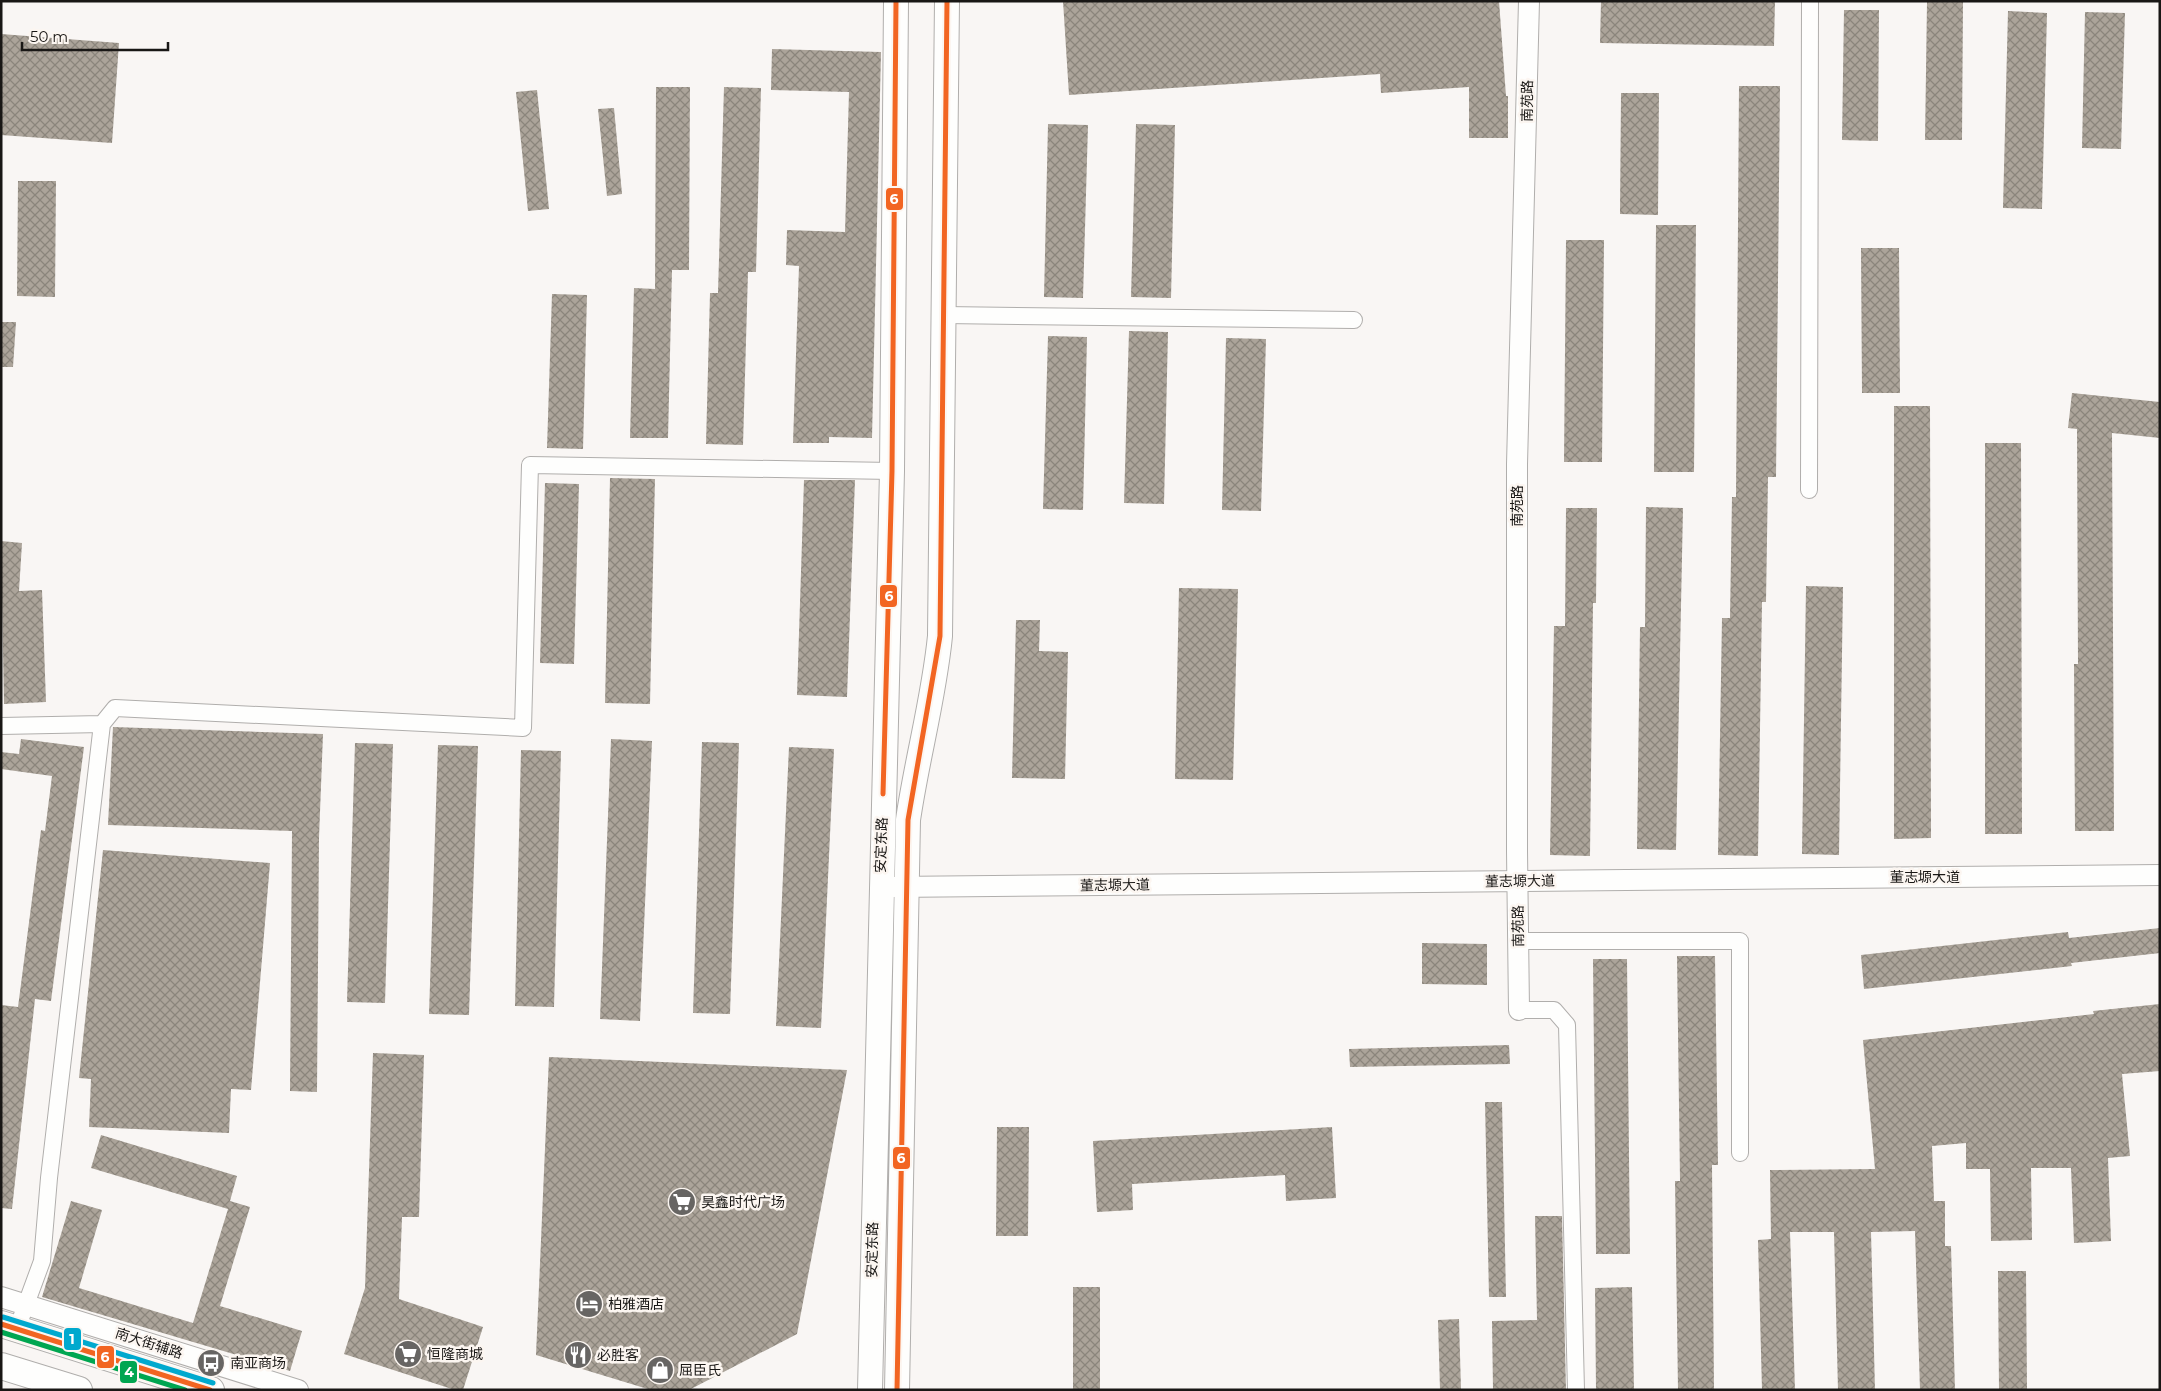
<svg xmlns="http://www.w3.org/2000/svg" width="2161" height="1391" font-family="Montserrat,'Noto Sans SC',sans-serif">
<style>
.building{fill:url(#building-cross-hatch)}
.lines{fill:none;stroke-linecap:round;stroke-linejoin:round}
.minor-casing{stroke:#b0aeac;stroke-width:18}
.tertiary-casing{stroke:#b0aeac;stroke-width:22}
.secondary-casing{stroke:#b0aeac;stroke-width:26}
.primary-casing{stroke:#b0aeac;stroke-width:28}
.minor{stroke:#fefefd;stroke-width:16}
.tertiary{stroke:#fefefd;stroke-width:20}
.secondary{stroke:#fefefd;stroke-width:24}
.primary{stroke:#fefefd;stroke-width:26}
.bus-1-casing{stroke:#fcf6f1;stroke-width:9}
.bus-2-casing{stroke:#fcf6f1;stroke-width:9}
.bus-3-casing{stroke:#fcf6f1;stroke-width:9}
.bus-1{stroke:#f26522;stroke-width:5}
.bus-2{stroke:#00a651;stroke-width:5}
.bus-3{stroke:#00a9ce;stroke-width:5}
.labels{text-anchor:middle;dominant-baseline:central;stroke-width:5;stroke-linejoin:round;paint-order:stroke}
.street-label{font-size:14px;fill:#191715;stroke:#fcf6f1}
.poi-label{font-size:14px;fill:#191715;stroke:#fcf6f1;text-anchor:start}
.line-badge{stroke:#fcf6f1;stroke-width:2}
.badge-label{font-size:14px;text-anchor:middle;font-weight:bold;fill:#fff}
</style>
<defs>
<pattern id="building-cross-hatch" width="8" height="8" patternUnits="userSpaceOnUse" patternTransform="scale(1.25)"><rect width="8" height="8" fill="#aca49a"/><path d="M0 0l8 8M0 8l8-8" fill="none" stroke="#8b857c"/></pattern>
</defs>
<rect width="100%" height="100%" fill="#f9f6f4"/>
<path class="building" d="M 1063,1 L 1499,1 L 1506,96 L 1508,96 L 1508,138 L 1469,138 L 1469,87 L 1381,93 L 1380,74 L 1069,95 Z
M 1601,1 L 1775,1 L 1774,46 L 1600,43 Z
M 1927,2 L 1963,2 L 1962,140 L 1925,140 Z
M 1844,10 L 1879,10 L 1878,141 L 1842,140 Z
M 2008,11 L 2047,13 L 2042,209 L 2003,208 Z
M 2085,12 L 2125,13 L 2121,149 L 2082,148 Z
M 1,34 L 119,43 L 112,143 L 1,135 Z
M 772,49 L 881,52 L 872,438 L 829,437 L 829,443 L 793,443 L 799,266 L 786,265 L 787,230 L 845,232 L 849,92 L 771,90 Z
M 1739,86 L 1780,86 L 1776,477 L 1768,477 L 1766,602 L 1762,602 L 1758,856 L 1718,855 L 1722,618 L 1730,618 L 1732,497 L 1736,497 Z
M 656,87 L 690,87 L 689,270 L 672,270 L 668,438 L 630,438 L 634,288 L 655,289 Z
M 724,87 L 761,88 L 756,272 L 748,272 L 743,445 L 706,444 L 710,293 L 718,293 Z
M 537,90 L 549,209 L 528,211 L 516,92 Z
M 1621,93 L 1659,93 L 1658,215 L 1620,214 Z
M 614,108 L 622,194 L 607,196 L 598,109 Z
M 1048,124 L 1088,125 L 1083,298 L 1044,297 Z
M 1136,124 L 1175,125 L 1171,298 L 1131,297 Z
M 18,181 L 56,181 L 55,297 L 17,296 Z
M 1656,225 L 1696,225 L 1694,472 L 1654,472 Z
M 1566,240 L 1604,240 L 1602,462 L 1564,462 Z
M 1861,248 L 1899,248 L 1900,393 L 1862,393 Z
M 552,294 L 587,295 L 583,449 L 547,448 Z
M 1,322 L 16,322 L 13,367 L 1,367 Z
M 1129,331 L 1168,332 L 1164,504 L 1124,503 Z
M 1048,336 L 1087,337 L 1083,510 L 1043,509 Z
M 1226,338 L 1266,339 L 1261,511 L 1222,510 Z
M 2072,393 L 2160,402 L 2160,438 L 2112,433 L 2114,831 L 2075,831 L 2074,664 L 2078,664 L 2077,429 L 2068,428 Z
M 1894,406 L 1930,406 L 1931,838 L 1894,839 Z
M 1985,443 L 2021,443 L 2022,834 L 1985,834 Z
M 610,478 L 655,479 L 650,704 L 605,703 Z
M 804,480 L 855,480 L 847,697 L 797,695 Z
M 545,483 L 579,484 L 574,664 L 540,663 Z
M 1646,507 L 1683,508 L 1676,850 L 1637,849 L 1640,627 L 1645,627 Z
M 1566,508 L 1597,508 L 1596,603 L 1593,603 L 1590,856 L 1550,855 L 1554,626 L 1565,626 Z
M 1,541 L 22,543 L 19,591 L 42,590 L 46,702 L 4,704 Z
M 1806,586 L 1843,587 L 1839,855 L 1802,854 Z
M 1179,588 L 1238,589 L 1233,780 L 1175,779 Z
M 1016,620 L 1040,620 L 1039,651 L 1068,652 L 1065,779 L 1012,778 Z
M 113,727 L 323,734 L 319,838 L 317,1092 L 290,1091 L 292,831 L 108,825 Z
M 21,739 L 84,747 L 51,1001 L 35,999 L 12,1209 L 1,1208 L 1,1005 L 18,1007 L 41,830 L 45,831 L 52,776 L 1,769 L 1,752 L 19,754 Z
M 611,739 L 652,741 L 640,1021 L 600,1019 Z
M 702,742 L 739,743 L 730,1014 L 693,1013 Z
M 355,743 L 393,744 L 385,1003 L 347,1002 Z
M 438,745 L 478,746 L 469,1015 L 429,1014 Z
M 789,747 L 834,749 L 821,1028 L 776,1026 Z
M 521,750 L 561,751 L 554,1007 L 515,1006 Z
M 103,850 L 270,863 L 251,1090 L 231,1089 L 229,1133 L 89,1127 L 91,1079 L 79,1078 Z
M 2160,928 L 2160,953 L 2071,963 L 2072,966 L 1864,989 L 1861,955 L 2068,932 L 2069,938 Z
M 1422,943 L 1487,944 L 1487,985 L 1422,984 Z
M 1677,956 L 1715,956 L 1718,1165 L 1712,1165 L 1714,1390 L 1678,1390 L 1675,1181 L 1680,1181 Z
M 1593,959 L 1627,959 L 1630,1254 L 1596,1254 Z
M 2160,1004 L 2160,1071 L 2122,1074 L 2130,1156 L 2108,1158 L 2111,1241 L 2074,1243 L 2071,1168 L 2031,1168 L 2032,1240 L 1991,1241 L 1990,1169 L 1966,1169 L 1966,1143 L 1932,1146 L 1934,1201 L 1945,1201 L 1945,1246 L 1951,1246 L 1955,1390 L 1920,1390 L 1915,1231 L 1871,1232 L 1875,1390 L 1838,1390 L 1834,1232 L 1790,1232 L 1795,1390 L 1762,1390 L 1758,1240 L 1771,1239 L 1770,1170 L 1875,1169 L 1863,1040 L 2094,1014 L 2093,1011 Z
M 1509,1045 L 1510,1064 L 1350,1067 L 1349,1049 Z
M 373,1053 L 424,1055 L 419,1217 L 402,1217 L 399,1299 L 483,1327 L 463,1390 L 455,1390 L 344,1354 L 365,1288 Z
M 549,1057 L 847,1070 L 797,1334 L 689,1390 L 651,1390 L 536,1355 Z
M 1485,1102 L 1502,1102 L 1506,1297 L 1489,1297 Z
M 997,1127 L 1029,1127 L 1028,1236 L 996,1236 Z
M 1332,1127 L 1336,1198 L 1286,1201 L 1285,1175 L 1132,1184 L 1133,1210 L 1097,1212 L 1093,1141 Z
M 101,1135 L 237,1176 L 230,1201 L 250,1207 L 220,1306 L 302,1331 L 290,1371 L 42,1297 L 71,1201 L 102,1210 L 79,1288 L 193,1323 L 228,1209 L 91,1168 Z
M 1535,1216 L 1562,1216 L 1566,1390 L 1493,1390 L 1492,1321 L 1537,1320 Z
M 1998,1271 L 2026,1271 L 2027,1390 L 1999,1390 Z
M 1073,1287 L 1100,1287 L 1100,1390 L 1073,1390 Z
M 1632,1287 L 1634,1390 L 1596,1390 L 1595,1288 Z
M 1459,1319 L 1461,1390 L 1440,1390 L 1438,1320 Z"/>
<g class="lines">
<g class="minor-casing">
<path id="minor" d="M 944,315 L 1354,320
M 1809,490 L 1810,1
M 1,726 L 102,724
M 1518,941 L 1740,941 L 1740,1153
M 1519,1010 L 1554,1010 L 1567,1025 L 1576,1390
M 17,1329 L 42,1261 L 49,1178 L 102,724 L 115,708 L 523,728 L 530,465 L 892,471"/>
</g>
<g class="tertiary-casing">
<path id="tertiary" d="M 892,887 L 2160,875
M 1519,1010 L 1517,851 L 1517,464 L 1529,1
M 1,1297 L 298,1390"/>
</g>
<g class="secondary-casing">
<path id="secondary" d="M 870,1390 L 892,471 L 896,1
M 897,1390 L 908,820 C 917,758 934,698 940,636 L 947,1"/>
</g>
<g class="primary-casing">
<path id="primary" d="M 1,1324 L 211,1390
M 1,1366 L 79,1390"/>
</g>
<use href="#minor" class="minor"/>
<use href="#tertiary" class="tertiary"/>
<use href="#secondary" class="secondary"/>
<use href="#primary" class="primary"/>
<g class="bus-1-casing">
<path id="bus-1" d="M 883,794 L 892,471 L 896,1
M 1,1324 L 210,1390
M 897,1390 L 908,820 L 940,636 L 947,1"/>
</g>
<g class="bus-2-casing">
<path id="bus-2" d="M 1,1332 L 185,1390"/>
</g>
<g class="bus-3-casing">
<path id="bus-3" d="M 3,1317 L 213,1383"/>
</g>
<use href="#bus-1" class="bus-1"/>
<use href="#bus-2" class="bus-2"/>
<use href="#bus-3" class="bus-3"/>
</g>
<defs>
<g id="supermarket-disc" transform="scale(1.4375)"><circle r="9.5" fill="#676563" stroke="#fcf6f1"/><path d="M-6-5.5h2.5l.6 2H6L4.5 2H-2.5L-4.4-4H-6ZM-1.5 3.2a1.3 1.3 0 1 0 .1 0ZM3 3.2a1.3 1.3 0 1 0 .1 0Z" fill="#fff"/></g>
<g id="hotel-disc" transform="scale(1.4375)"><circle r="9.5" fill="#676563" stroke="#fcf6f1"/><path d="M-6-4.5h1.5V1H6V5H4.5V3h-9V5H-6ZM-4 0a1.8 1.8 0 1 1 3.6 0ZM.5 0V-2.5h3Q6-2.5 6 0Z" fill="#fff"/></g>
<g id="restaurant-disc" transform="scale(1.4375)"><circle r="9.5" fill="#676563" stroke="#fcf6f1"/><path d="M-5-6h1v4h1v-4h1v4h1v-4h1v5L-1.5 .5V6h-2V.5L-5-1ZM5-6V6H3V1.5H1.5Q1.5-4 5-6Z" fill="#fff"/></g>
<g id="bus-disc" transform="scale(1.4375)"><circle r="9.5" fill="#676563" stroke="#fcf6f1"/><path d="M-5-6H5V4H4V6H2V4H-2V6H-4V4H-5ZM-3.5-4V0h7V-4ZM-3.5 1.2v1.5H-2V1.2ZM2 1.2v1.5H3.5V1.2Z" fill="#fff"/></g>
<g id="shop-disc" transform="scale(1.4375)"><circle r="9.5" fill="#676563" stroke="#fcf6f1"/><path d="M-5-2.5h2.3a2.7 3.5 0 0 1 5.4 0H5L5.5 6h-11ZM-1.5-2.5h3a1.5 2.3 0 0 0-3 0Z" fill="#fff"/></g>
</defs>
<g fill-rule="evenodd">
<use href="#supermarket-disc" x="682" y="1202"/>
<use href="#hotel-disc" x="589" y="1304"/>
<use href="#supermarket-disc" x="408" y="1354"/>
<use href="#restaurant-disc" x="578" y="1355"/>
<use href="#bus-disc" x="211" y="1363"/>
<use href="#shop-disc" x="660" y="1370"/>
</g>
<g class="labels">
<g class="street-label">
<text transform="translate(1527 101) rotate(-89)">南苑路</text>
<text transform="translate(1517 506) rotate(-90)">南苑路</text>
<text transform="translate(881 845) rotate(-88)">安定东路</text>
<text x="1925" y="877">董志塬大道</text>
<text transform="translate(1520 881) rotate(-1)">董志塬大道</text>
<text transform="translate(1115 885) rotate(-1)">董志塬大道</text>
<text transform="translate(1518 926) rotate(-91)">南苑路</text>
<text transform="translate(872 1250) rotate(-89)">安定东路</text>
<text transform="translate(149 1343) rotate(18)">南大街辅路</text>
</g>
<g class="poi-label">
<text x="701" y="1202">昊鑫时代广场</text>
<text x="608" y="1304">柏雅酒店</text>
<text x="427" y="1354">恒隆商城</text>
<text x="597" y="1355">必胜客</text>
<text x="230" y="1363">南亚商场</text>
<text x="679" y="1370">屈臣氏</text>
</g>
</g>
<g class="line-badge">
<rect x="885" y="187" width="19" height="24" rx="5" fill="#f26522"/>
<rect x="879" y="584" width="19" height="24" rx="5" fill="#f26522"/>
<rect x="892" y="1146" width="19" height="24" rx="5" fill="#f26522"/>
<rect x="63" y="1327" width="19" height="24" rx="5" fill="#00a9ce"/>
<rect x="96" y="1345" width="19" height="24" rx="5" fill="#f26522"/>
<rect x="119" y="1360" width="19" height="24" rx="5" fill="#00a651"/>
</g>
<g class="badge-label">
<text x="894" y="204">6</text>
<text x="889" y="601">6</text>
<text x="901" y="1163">6</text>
<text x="72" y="1344">1</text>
<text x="105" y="1362">6</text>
<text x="129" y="1377">4</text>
</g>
<rect width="2161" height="1391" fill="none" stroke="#191715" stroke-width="5"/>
<path d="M22 42v8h146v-8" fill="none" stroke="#191715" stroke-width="2.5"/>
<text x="30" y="42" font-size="15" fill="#191715" stroke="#fcf6f1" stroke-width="4" paint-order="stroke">50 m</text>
</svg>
